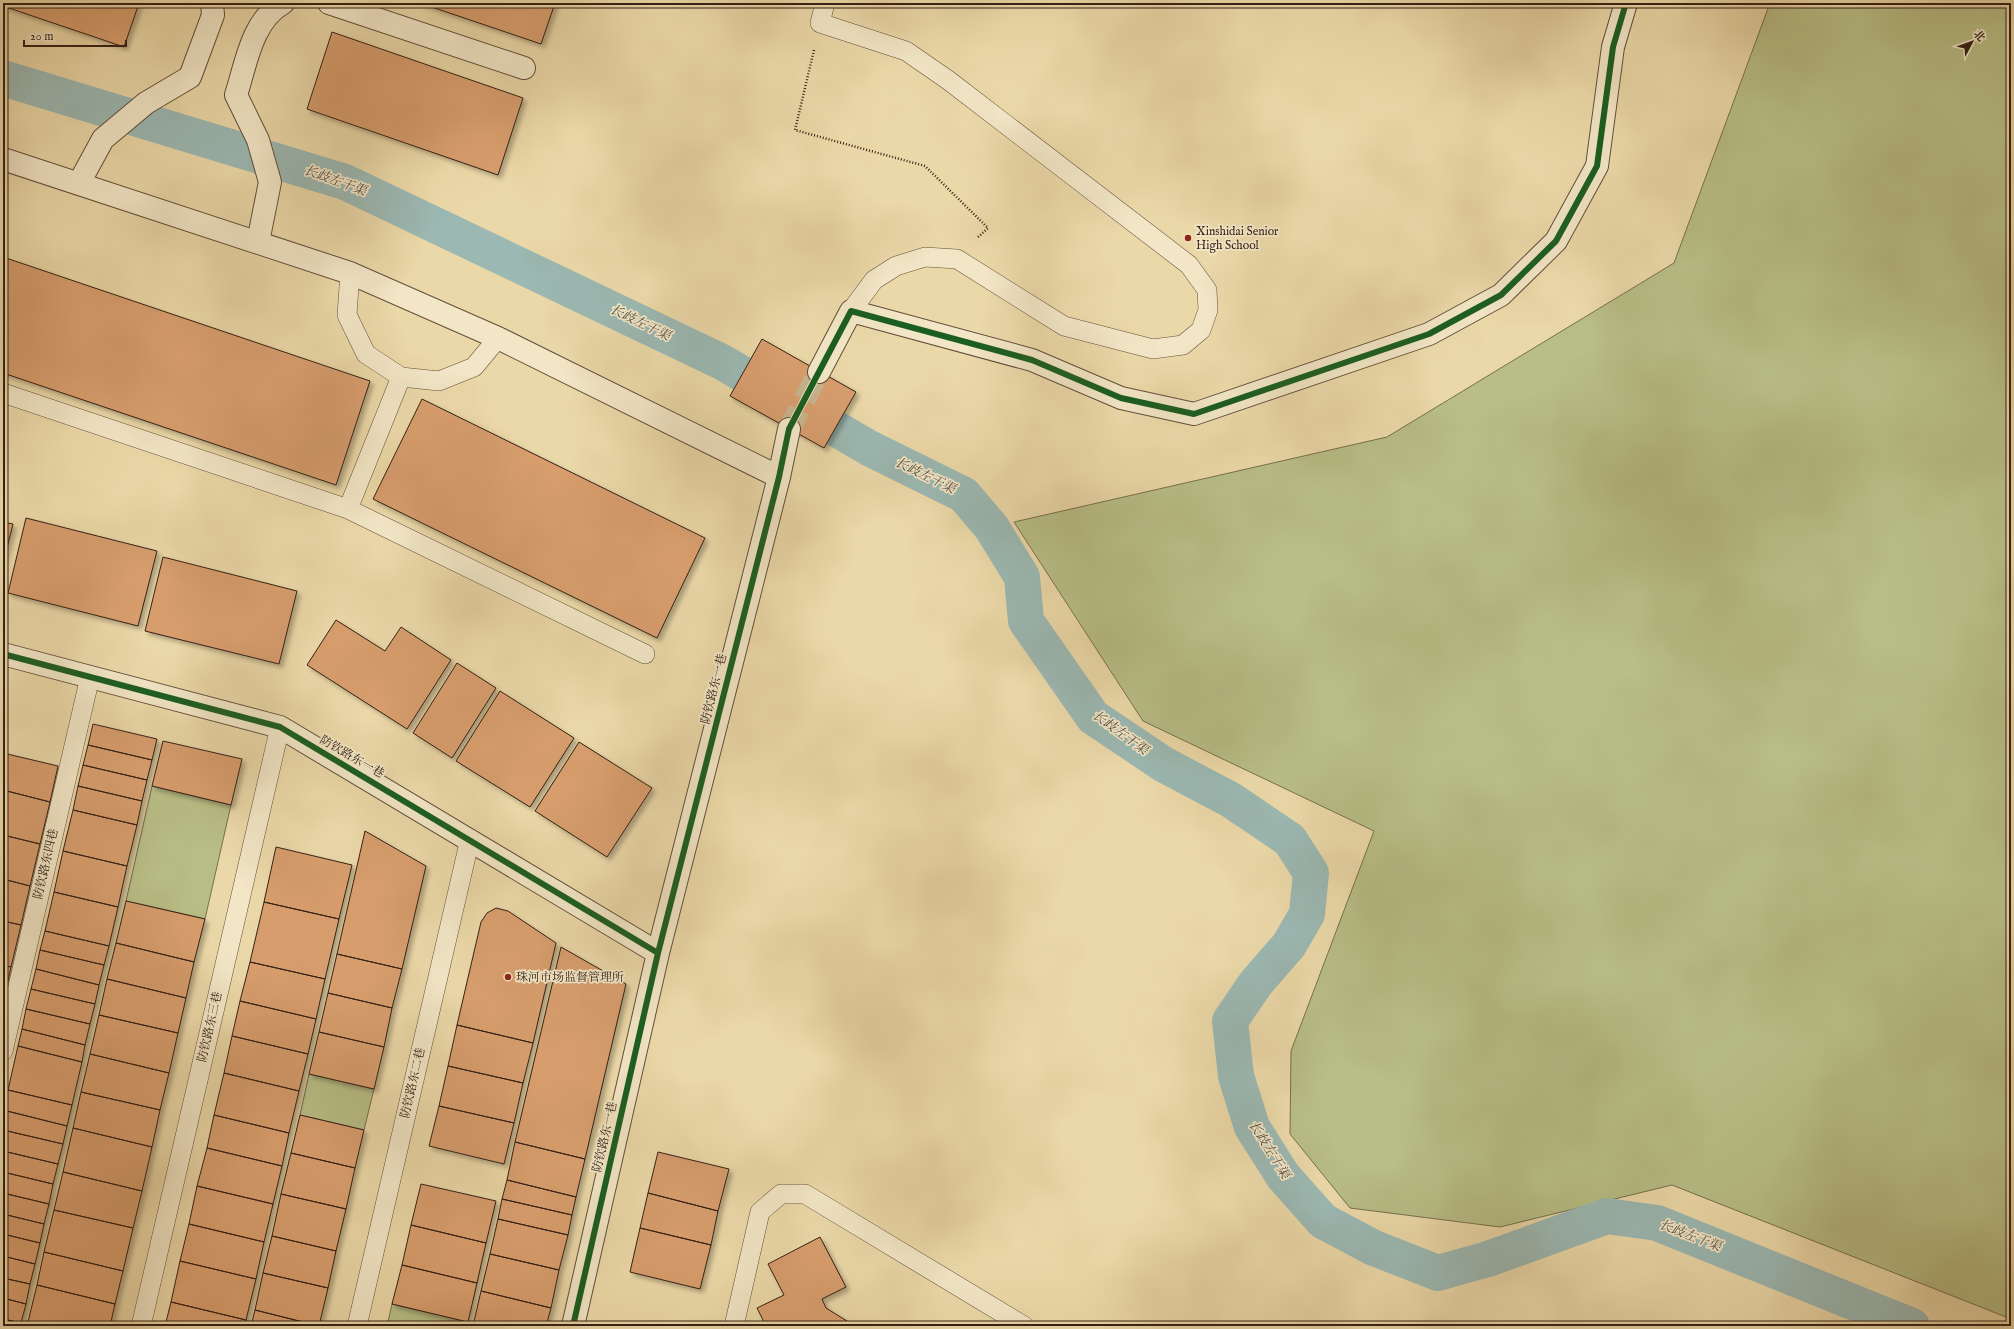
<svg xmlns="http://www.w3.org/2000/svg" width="2014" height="1329" font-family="'IM FELL English','Noto Serif SC',serif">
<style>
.green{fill:#b8be86;stroke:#766f4e}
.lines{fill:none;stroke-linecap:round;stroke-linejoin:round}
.canal{stroke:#9bb8b2;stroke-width:36}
.building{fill:#d79d6d;stroke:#342015;filter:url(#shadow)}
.street-tunnel{stroke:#c6b38b;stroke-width:22;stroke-dasharray:22 11;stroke-linecap:butt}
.lane-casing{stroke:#624e3a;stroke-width:20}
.street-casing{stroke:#624e3a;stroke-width:24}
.path{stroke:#342015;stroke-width:2.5;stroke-dasharray:1 2;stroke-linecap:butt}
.lane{stroke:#f2e6c6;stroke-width:19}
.street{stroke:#f2e6c6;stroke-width:22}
.cycleway-casing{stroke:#f2e6c6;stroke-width:8}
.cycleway{stroke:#1b5e20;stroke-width:6}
.poi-dot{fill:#8f2418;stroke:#f2e6c6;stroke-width:1.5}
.labels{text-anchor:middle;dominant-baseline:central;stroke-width:3.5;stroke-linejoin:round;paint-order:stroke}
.poi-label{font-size:12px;fill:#342015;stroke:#f2e6c6;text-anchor:start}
.street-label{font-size:12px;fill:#342015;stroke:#f2e6c6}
.water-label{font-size:13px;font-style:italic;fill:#534e44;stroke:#f2e6c6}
</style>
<defs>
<filter id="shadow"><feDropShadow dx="3.5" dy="3.5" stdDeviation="2" flood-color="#0004"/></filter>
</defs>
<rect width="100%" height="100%" fill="#ebd8a8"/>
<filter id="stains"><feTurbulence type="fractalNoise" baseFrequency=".005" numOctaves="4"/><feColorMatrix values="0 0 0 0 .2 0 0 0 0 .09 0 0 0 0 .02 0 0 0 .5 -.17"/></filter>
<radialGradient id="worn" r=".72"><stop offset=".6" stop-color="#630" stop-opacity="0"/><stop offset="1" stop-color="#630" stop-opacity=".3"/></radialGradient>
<path class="green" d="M 1770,3 L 2011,3 L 2011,1319 L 1672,1185 L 1500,1227 L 1350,1208 L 1290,1134 L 1291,1051 L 1374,831 L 1143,721 L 1014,522 L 1387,437 L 1674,263 Z
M 152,786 L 231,805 L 205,919 L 126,901 Z
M 309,1074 L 374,1089 L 364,1130 L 300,1115 Z
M 392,1304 L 468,1322 L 467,1326 L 387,1326 Z"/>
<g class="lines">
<path class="canal" d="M 3,78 L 345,182 L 722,362 L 869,448 L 964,495 L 992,528 L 1022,577 L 1026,621 L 1093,717 L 1163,764 L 1231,800 L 1290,840 L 1311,873 L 1307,914 L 1289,945 L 1256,983 L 1230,1021 L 1236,1076 L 1252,1127 L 1283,1176 L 1323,1221 L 1374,1248 L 1438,1273 L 1488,1259 L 1607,1216 L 1657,1223 L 1912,1326"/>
</g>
<path class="building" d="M 3,3 L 139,3 L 124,47 L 3,6 Z
M 420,3 L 555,3 L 541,44 Z
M 332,32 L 523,98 L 498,175 L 307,109 Z
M 3,257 L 370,381 L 336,485 L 3,373 Z
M 762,339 L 856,392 L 824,448 L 730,396 Z
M 422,399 L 705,538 L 657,638 L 373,499 Z
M 26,518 L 157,551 L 138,626 L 8,593 Z
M 3,522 L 13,524 L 3,564 Z
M 163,557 L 297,591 L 279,664 L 145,631 Z
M 336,620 L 385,651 L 401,627 L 451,660 L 407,729 L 307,665 Z
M 457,663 L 496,688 L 452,758 L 413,733 Z
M 500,691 L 574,738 L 530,807 L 456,761 Z
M 93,724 L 157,739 L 152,760 L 88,745 Z
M 163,741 L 242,759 L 231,805 L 152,786 Z
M 579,742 L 652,788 L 607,857 L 535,811 Z
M 88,745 L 152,760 L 147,780 L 83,765 Z
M 3,753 L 58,766 L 50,802 L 3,790 Z
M 83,765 L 147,780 L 142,801 L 78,786 Z
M 78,786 L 142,801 L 137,825 L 73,810 Z
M 3,790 L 50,802 L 40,844 L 3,835 Z
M 73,810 L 137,825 L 127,866 L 63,851 Z
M 365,831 L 426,866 L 402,969 L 337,954 Z
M 3,835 L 40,844 L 30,886 L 3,879 Z
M 276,847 L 352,865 L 339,919 L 264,902 Z
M 63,851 L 127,866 L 118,907 L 54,892 Z
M 3,879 L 30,886 L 21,925 L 3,921 Z
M 54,892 L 118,907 L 109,946 L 45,931 Z
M 126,901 L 205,919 L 194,962 L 116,943 Z
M 264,902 L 339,919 L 325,979 L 250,962 Z
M 496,908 L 508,911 L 556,943 L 533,1043 L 457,1025 L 481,922 L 487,913 Z
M 3,921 L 21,925 L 11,967 L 3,965 Z
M 45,931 L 109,946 L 104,965 L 40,950 Z
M 116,943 L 194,962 L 186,998 L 107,979 Z
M 561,947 L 626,984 L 585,1159 L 515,1142 Z
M 40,950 L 104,965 L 99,985 L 36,969 Z
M 337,954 L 402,969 L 392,1008 L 328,993 Z
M 250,962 L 325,979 L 316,1019 L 240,1001 Z
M 3,965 L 11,967 L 3,1003 Z
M 36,969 L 99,985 L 95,1004 L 31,989 Z
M 107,979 L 186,998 L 178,1033 L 99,1015 Z
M 31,989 L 95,1004 L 90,1024 L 26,1009 Z
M 328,993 L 392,1008 L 384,1047 L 319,1032 Z
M 240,1001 L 316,1019 L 308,1054 L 232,1036 Z
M 26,1009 L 90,1024 L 85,1045 L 22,1029 Z
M 99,1015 L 178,1033 L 169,1073 L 90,1054 Z
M 457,1025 L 533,1043 L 523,1083 L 448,1066 Z
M 22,1029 L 85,1045 L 82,1062 L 18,1046 Z
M 319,1032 L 384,1047 L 374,1089 L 309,1074 Z
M 232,1036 L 308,1054 L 299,1091 L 224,1073 Z
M 18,1046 L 82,1062 L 72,1105 L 8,1090 Z
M 90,1054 L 169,1073 L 160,1110 L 81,1092 Z
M 448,1066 L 523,1083 L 514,1123 L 439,1106 Z
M 224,1073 L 299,1091 L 289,1133 L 214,1115 Z
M 8,1090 L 72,1105 L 67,1126 L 3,1110 Z
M 81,1092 L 160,1110 L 152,1147 L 73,1128 Z
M 439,1106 L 514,1123 L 504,1164 L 429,1146 Z
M 3,1110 L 67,1126 L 63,1144 L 3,1130 Z
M 214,1115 L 289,1133 L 282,1166 L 207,1148 Z
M 300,1115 L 364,1130 L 355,1168 L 291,1153 Z
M 73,1128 L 152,1147 L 142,1191 L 63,1172 Z
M 3,1130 L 63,1144 L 58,1164 L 3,1151 Z
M 515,1142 L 585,1159 L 576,1197 L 507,1180 Z
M 207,1148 L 282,1166 L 273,1204 L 197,1186 Z
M 3,1151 L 58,1164 L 53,1184 L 3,1172 Z
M 658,1152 L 729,1169 L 718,1211 L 648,1193 Z
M 291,1153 L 355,1168 L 346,1209 L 281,1194 Z
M 3,1172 L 53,1184 L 49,1204 L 3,1193 Z
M 63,1172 L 142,1191 L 133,1228 L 54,1210 Z
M 507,1180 L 576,1197 L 572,1215 L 502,1199 Z
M 421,1184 L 496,1201 L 486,1243 L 411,1225 Z
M 197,1186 L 273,1204 L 264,1242 L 189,1224 Z
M 3,1193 L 49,1204 L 44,1224 L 3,1214 Z
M 648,1193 L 718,1211 L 711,1245 L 640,1228 Z
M 281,1194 L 346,1209 L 336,1251 L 272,1236 Z
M 502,1199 L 572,1215 L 568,1235 L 498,1219 Z
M 54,1210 L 133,1228 L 123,1271 L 44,1252 Z
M 3,1214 L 44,1224 L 40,1243 L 3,1234 Z
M 498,1219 L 568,1235 L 559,1270 L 490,1254 Z
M 189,1224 L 264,1242 L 256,1279 L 180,1261 Z
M 411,1225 L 486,1243 L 477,1283 L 402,1265 Z
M 640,1228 L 711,1245 L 700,1289 L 630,1272 Z
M 3,1234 L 40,1243 L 35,1264 L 3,1256 Z
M 272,1236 L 336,1251 L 328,1288 L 263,1273 Z
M 820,1237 L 846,1287 L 822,1299 L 826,1308 L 855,1326 L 766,1326 L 757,1308 L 784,1295 L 768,1264 Z
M 44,1252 L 123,1271 L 115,1304 L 37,1285 Z
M 490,1254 L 559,1270 L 551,1308 L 481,1291 Z
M 3,1256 L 35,1264 L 30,1284 L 3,1278 Z
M 180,1261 L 256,1279 L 246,1320 L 171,1302 Z
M 402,1265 L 477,1283 L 468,1322 L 392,1304 Z
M 263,1273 L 328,1288 L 319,1326 L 255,1310 Z
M 3,1278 L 30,1284 L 26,1304 L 3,1298 Z
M 37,1285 L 115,1304 L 110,1326 L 43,1326 L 28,1322 Z
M 481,1291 L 551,1308 L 546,1326 L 473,1326 Z
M 3,1298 L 26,1304 L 21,1323 L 3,1319 Z
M 171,1302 L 246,1320 L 245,1326 L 165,1326 Z
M 255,1310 L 319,1326 L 251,1326 Z
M 3,1319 L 21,1323 L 21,1326 L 3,1326 Z"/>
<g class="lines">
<path class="street-tunnel" d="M 789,429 L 819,372"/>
<g class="lane-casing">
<path id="lane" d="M 825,3 L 820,23 L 906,51 L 948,80 L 1189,265 L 1207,290 L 1208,310 L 1201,330 L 1183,345 L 1153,349 L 1064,326 L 957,259 L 925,257 L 896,266 L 874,280 L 851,311
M 350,273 L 347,315 L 366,354 L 401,377 L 439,381 L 474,367 L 498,338
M 3,393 L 348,509 L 645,654
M 348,509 L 401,377
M 3,1051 L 90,677
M 141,1326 L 280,727
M 357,1326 L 470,839
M 734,1326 L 760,1212 L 781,1194 L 805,1194 L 1024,1326"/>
</g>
<g class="street-casing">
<path id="street" d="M 329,3 L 524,68
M 3,159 L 350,273 L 498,338 L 779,477
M 79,183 L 103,139 L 146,103 L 190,77 L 213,15 L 212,3
M 258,242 L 270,182 L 258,140 L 236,95 C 246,64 252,20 283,3
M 819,372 L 851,311 L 1032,360 L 1121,398 L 1194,414 L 1429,334 L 1501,295 L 1556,241 L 1597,166 L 1613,47 L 1626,3
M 3,654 L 280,727 L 658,953 L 573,1326
M 658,953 L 779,477 L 789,429"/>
</g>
<path class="path" d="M 814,50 L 795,130 L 925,166 L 988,228 L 977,238"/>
<use href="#lane" class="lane"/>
<use href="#street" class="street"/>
<g class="cycleway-casing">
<path id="cycleway" d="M 3,654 L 280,727 L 658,953 L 573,1326
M 658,953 L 779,477 L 789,429 L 851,311 L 1032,360 L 1121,398 L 1194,414 L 1429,334 L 1501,295 L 1556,241 L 1597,166 L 1613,47 L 1626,3"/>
</g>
<use href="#cycleway" class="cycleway"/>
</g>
<g class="poi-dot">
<circle cx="1188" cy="238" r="4"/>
<circle cx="508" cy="977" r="4"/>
</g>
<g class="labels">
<g class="poi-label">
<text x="1196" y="231">Xinshidai Senior<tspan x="1196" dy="14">High School</tspan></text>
<text x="516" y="977">珠河市场监督管理所</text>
</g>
<g class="street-label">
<text transform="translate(714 689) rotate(-76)">防钦路东一巷</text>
<text transform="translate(352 757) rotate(30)">防钦路东一巷</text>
<text transform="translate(46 864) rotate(-77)">防钦路东四巷</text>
<text transform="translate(210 1027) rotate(-77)">防钦路东三巷</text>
<text transform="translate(413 1083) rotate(-77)">防钦路东二巷</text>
<text transform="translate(605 1137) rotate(-77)">防钦路东一巷</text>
</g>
<g class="water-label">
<text transform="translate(335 181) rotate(20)">长歧左干渠</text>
<text transform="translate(640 323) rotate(26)">长歧左干渠</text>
<text transform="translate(925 476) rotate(26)">长歧左干渠</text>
<text transform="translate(1120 733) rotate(36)">长歧左干渠</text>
<text transform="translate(1269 1150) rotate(58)">长歧左干渠</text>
<text transform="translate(1690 1236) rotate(21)">长歧左干渠</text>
</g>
</g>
<rect width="2014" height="1329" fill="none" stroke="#ebd8a8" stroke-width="16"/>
<rect x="4" y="4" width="2006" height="1321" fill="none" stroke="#342015" stroke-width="2"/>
<rect x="8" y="8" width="1998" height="1313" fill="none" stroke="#342015"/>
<g transform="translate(1972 42) rotate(49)" stroke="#f2e6c6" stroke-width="3" paint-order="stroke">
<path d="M0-3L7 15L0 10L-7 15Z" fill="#342015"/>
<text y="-6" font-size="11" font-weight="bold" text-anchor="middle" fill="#342015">北</text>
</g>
<path d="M24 40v6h102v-6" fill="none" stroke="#342015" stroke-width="2"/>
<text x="30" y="40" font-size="12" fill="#342015" stroke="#f2e6c6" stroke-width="3" paint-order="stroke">20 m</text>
<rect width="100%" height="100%" filter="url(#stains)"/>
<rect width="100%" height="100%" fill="url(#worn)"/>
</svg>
